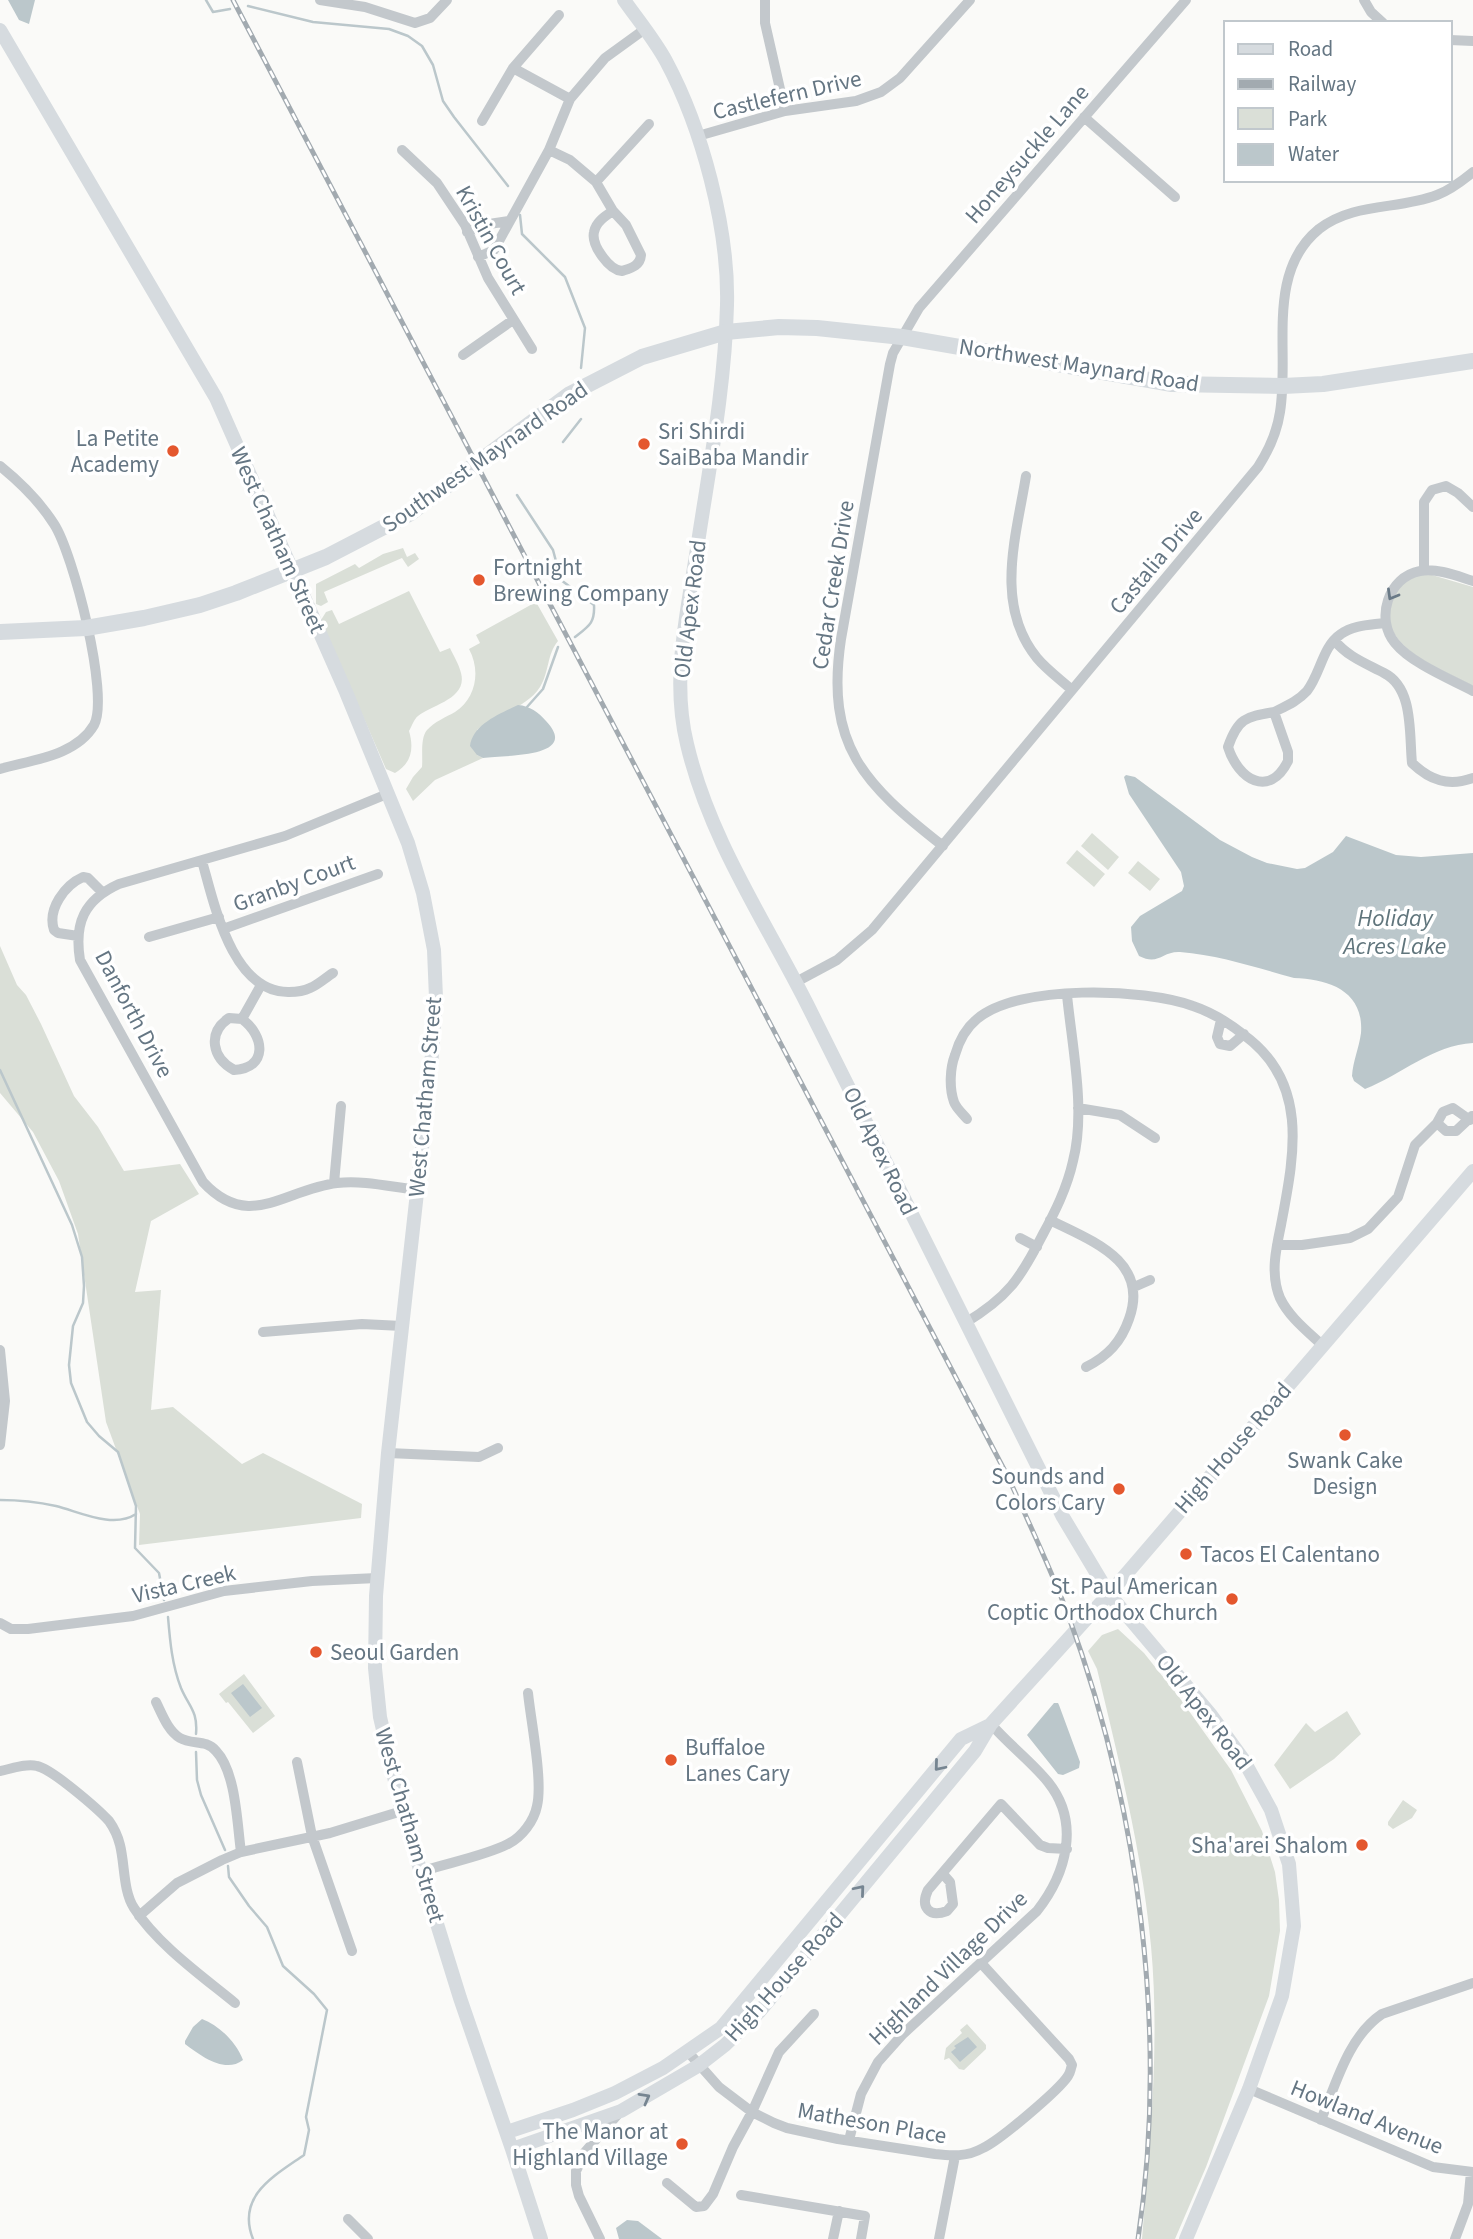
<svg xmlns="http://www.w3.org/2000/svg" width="1473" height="2239" font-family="'Source Sans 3',sans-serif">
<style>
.green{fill:#dadfd7}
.water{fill:#bbc7cb}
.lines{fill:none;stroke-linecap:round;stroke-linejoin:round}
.stream{stroke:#bbc7cb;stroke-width:2.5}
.street{stroke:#c3c8cc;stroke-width:10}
.secondary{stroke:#d6dbdf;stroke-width:14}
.primary{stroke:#d6dbdf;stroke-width:16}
.rail-casing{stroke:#a2aab0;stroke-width:5}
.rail{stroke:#fff;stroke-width:2.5;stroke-dasharray:8;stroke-linecap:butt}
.oneway{stroke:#6a7a87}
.oneway2{stroke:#768591}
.poi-dot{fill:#e4572e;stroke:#fff;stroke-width:2.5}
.labels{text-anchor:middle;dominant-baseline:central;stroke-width:7;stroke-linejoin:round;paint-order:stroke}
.street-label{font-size:23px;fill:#657683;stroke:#fff}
.poi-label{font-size:23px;fill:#657683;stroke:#fff;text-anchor:start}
.water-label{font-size:24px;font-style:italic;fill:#60757c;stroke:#fff}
</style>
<rect width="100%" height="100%" fill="#fafaf8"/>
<path class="green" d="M 403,548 L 407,557 L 415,553 L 419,559 L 408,567 L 402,558 L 324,592 L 328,602 L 321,606 L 316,604 L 316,584 L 355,564 L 359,568 L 383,554 Z
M 1420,575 L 1432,575 L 1473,587 L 1473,686 C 1442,669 1379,648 1390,604 C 1394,589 1405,580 1420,575 Z
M 409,591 L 440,652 L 450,648 C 453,655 459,664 461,673 C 468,699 431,705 418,716 C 414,719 412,726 409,731 C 414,748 412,763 395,773 L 386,769 L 321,620 L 326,612 L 332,610 L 339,624 Z
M 536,602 L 558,641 C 547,654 549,673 540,687 C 526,709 496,713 477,730 L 477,755 L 483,758 L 435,780 L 413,801 L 406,789 L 413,777 L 422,767 C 423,757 420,738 427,730 C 434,722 446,717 455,712 C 476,698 481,671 469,649 L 480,643 L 476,635 Z
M 1092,833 L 1119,857 L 1108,870 L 1081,846 Z
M 1077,850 L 1105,874 L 1094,887 L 1066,863 Z
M 1138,861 L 1160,879 L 1150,891 L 1128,873 Z
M 0,946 L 17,985 L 26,995 L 41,1024 L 74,1096 L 98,1127 L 124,1171 L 180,1164 L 199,1194 L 151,1221 L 135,1292 L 161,1290 L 151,1410 L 173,1407 L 242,1464 L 263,1453 L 362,1504 L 361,1518 L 139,1545 L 140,1514 L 106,1422 L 78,1234 L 59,1181 L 33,1132 L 0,1093 Z
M 1118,1629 L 1144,1653 L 1179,1697 L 1231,1770 L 1262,1831 L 1275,1872 L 1279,1900 L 1280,1931 L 1269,1996 L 1206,2167 L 1175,2239 L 1142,2239 C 1150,2142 1160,2044 1151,1946 C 1142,1852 1119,1761 1097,1669 L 1088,1651 L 1102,1635 Z
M 244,1674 L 275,1716 L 253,1733 L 228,1702 L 226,1703 L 219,1694 Z
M 1347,1711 L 1361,1734 L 1334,1759 L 1290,1789 L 1274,1765 L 1306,1723 L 1315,1732 Z
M 1403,1800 L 1417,1810 L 1412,1818 L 1393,1829 L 1388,1825 L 1388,1822 Z
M 967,2024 L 986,2045 L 986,2049 L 964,2070 L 959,2069 L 949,2058 L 944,2060 L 946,2048 L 962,2033 L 960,2030 Z"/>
<path class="water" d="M 8,0 L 35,0 L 29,24 L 19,20 Z
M 518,705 C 530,706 538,712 546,721 C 581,758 505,755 483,758 L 477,755 L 470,746 C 473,724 500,714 518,705 Z
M 1126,775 L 1135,777 L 1220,840 L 1252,857 L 1267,863 L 1297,869 L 1305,868 L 1333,852 L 1346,836 L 1396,855 L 1421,857 L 1473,853 L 1473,1043 C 1433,1045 1401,1075 1365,1089 L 1354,1081 L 1352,1076 C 1353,1061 1359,1048 1361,1033 C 1364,991 1329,979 1294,978 C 1257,968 1219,955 1180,952 C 1162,951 1159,966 1139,956 L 1132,941 L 1131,927 L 1140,916 L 1182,891 L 1184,886 L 1181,872 L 1129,794 L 1124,777 Z
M 243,1684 L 262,1708 L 250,1717 L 231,1693 Z
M 1054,1703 L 1058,1703 L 1059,1705 L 1080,1762 L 1079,1768 L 1063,1775 L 1058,1774 L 1027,1735 Z
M 202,2019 C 220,2026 236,2042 243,2060 C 225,2074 201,2056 185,2044 L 185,2041 L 193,2027 Z
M 968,2037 L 977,2047 L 960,2062 L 951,2052 L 956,2048 L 954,2046 Z
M 627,2220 L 638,2221 L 662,2239 L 619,2239 L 616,2228 Z"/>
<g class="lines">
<path class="stream" d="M 206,0 L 213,12 L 230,9
M 248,6 L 313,22 L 389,29 L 408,36 L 422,46 L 433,65 L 443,101 L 454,117 L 508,186
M 520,215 L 522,234 L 565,277 L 585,328 L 581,368
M 563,442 L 581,419
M 517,495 L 553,550 L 561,580 L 594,605 C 595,623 589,626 575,637
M 527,707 L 543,689 L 558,647
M 0,1070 L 72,1225 L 82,1257 L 84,1286 L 83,1303 L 73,1326 L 69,1365 L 71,1383 L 87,1422 L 99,1436 L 118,1452 L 136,1506 L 135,1548 L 159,1573 L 164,1600
M 0,1500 C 18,1500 38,1502 56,1506 C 80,1512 113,1529 136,1514
M 168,1617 C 170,1641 172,1665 181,1688 C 189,1707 198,1711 196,1734
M 196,1752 L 197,1780 L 201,1795 L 225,1850
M 228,1866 L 229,1877 L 249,1906 L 267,1927 L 283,1966 L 314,1994 L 327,2010 L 306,2117 L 309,2130 L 304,2155 C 274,2176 236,2196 253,2239"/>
<path class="street" d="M 320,0 L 365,7 L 415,23 L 430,18 L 447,0
M 765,0 L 765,23 L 785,111
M 1364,0 L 1371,12 L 1383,23
M 1450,40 L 1473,41
M 513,68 L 570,99
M 1084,117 L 1175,197
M 482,121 L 513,68 L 559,15
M 698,136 L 785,111 L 856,101 L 881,92 L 900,78 L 970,0
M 402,150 L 437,183 L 465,225 L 488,278 L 532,349
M 549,150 L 570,160 L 596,182 L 613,211 L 626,225 L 641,255 C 640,266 631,268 622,271 C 609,270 591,245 594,232 C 596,222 605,216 613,211
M 596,182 L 649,124
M 467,232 L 489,224 L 509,221
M 478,257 L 494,250 L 549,150 L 570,99 L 605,58 L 645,29
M 463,355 L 513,320
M 0,466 C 21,483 40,502 54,524 C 73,553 110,696 94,725 C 76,756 31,760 0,769
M 1026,476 C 1016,537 994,605 1037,658 C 1047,670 1061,680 1072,690
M 1424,570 L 1424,502 L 1432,490 L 1446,486 L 1458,493 L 1473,507
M 1473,581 C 1457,576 1438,568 1420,571 C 1388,577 1375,619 1395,643 C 1411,663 1450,679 1473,691
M 1334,640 C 1348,657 1365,663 1384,673 C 1414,688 1409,734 1412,763 C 1430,780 1448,787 1473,778
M 1274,712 C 1246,717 1238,718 1228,747 C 1238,779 1269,799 1288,761 L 1288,752 L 1274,712 C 1286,706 1298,701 1307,691 C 1321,673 1322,647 1341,634 C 1353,625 1370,625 1384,623
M 387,794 L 285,836 L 119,884 C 84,900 74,923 80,960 L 203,1182 C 249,1232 285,1189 337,1183 C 364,1180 391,1187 418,1190
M 943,846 C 864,784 825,746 841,639 L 890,364 L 893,353 L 919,308 L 1186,0
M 202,861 C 214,903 232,993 289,992 C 295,992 304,991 310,988 C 318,985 325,978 333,973
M 223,929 L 378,874
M 78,936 L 58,933 L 54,930 C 47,909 65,885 83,877 L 88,878 L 102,892
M 149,937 L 219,917
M 796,982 L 837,960 L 872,930 L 1258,467 C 1269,450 1277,432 1280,412 C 1290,352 1265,273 1319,229 C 1354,202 1398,210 1437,195 C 1450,190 1462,181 1473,172
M 242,1019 C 265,1036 268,1068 234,1070 C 212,1058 207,1033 229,1018 L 242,1019 L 261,985
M 1221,1020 L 1217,1037 L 1220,1044 L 1230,1046 L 1244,1034
M 1078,1108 L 1120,1115 L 1155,1138
M 967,1119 C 963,1114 956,1108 954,1102 C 949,1088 950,1068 955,1055 C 959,1041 966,1028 977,1019 C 1018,984 1144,988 1193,1006 C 1211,1012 1229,1023 1244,1035 C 1310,1083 1294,1156 1281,1225 C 1276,1249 1270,1274 1280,1298 C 1289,1317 1307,1331 1322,1345
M 1437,1123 L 1446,1131 L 1456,1131 L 1472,1116
M 334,1183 L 341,1106
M 1050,1220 C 1092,1241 1150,1261 1129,1319 C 1121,1342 1108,1356 1086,1367
M 1020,1238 L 1037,1247
M 1277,1245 L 1302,1245 L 1350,1238 L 1368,1229 L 1398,1197 L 1415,1145 L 1437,1123 L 1443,1112 L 1453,1108 L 1470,1120
M 1134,1287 L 1150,1280
M 965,1323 C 1008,1297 1020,1279 1042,1236 C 1055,1212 1067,1188 1073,1161 C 1086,1111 1072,1046 1067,995
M 263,1332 L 362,1324 L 402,1326
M 0,1350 L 5,1401 L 0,1445
M 388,1453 L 479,1457 L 498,1448
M 0,1623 L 11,1629 L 28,1629 L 133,1616 L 224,1591 L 312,1581 L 377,1578
M 156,1702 C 162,1714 168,1731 180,1738 C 192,1745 206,1739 216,1751 C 236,1772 237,1823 241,1852
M 297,1762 L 312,1836 L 352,1951
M 0,1771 C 11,1769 26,1763 37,1766 C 52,1769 98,1809 109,1821 C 114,1828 118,1837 120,1845 C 125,1865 123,1891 134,1908 C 157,1944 202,1976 235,2003
M 420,1872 C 447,1863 485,1856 508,1844 C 522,1837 534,1821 537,1806 C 543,1781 531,1722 528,1693
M 943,1874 L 950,1882 L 953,1904 L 947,1911 C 929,1918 920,1907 928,1890 L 1001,1804 L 1040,1845 L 1048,1848 L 1067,1849
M 139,1916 L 177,1883 L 222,1860 L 241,1852 L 330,1833 L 402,1811
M 688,2052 L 719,2087 L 752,2112 L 774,2123 L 787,2128 L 838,2139 L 935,2154 C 952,2156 967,2157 983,2148 C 999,2141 1059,2090 1068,2076 C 1071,2071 1070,2071 1072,2065 L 1069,2059 L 981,1963
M 1249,2089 L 1433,2167 L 1473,2172
M 1321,2120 C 1336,2084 1348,2037 1382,2014 L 1473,1983
M 849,2140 L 861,2094 L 878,2062 L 903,2034 L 1037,1911 C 1066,1874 1081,1823 1048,1782 C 1031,1761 1009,1745 991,1724
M 667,2183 L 696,2207 L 704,2206 L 713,2194 L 733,2147 L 752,2112 L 779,2052 L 814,2014
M 741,2195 L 865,2216 L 861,2239
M 348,2219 L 368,2239
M 600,2239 L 579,2196 L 576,2185 L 576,2171 L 585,2152 L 619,2113
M 833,2239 L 839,2211
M 939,2239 L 955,2156
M 1455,2239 L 1468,2204 L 1471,2172"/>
<path class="secondary" d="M 624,0 C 638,20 654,39 666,61 C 702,128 729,229 727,305 C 725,387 709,469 697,549 C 687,614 671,679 687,744 C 709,838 764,919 807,1004 C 892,1175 977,1346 1063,1517 L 1109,1594 L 1211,1715 L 1243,1759 L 1271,1810 L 1289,1864 L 1294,1926 L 1282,1996 L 1249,2089 L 1186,2239
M 0,30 L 216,398 L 346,692 L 408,843 L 423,893 L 434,950 L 436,998 L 431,1067 L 388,1453 L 376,1596 L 375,1668 L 380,1717 L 402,1811 L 460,1998 L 512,2149 L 541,2239
M 507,2132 L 573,2110 L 615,2093 L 663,2068 L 721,2028 L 961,1739 L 990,1725
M 512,2149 L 621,2111 L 698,2066 L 725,2045 L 759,2012 L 975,1751 L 991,1724 L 1109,1594 L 1473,1171"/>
<path class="primary" d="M 0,632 L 86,628 L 144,618 L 200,605 L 236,593 L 326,557 L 409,514 L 570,394 L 642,357 L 726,332 L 779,327 L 817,328 L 902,337 L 1172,384 L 1283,386 L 1323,384 L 1473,361"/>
<g class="rail-casing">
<path id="rail" d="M 233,0 L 1007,1475 C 1028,1520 1049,1565 1067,1612 C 1139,1806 1169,2034 1138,2239"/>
</g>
<use href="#rail" class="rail"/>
</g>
<defs><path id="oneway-chevron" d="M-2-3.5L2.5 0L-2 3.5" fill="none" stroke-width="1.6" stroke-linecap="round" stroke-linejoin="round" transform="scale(1.75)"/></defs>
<use class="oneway" href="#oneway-chevron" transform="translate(1392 595) rotate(120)"/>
<g class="oneway2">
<use href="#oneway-chevron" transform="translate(939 1766) rotate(130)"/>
<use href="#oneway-chevron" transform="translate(860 1890) rotate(-50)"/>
<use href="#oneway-chevron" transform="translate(645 2098) rotate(-29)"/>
</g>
<g class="poi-dot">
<circle cx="644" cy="444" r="7"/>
<circle cx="173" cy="451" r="7"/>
<circle cx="479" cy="580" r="7"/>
<circle cx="1345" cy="1435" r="7"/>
<circle cx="1119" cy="1489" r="7"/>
<circle cx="1186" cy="1554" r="7"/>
<circle cx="1232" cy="1599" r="7"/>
<circle cx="316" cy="1652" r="7"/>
<circle cx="671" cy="1760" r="7"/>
<circle cx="1362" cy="1845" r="7"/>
<circle cx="682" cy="2144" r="7"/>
</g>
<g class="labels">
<g class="street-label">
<text transform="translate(787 95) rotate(-13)">Castlefern Drive</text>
<text transform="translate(1027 154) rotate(-49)">Honeysuckle Lane</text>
<text transform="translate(491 240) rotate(61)">Kristin Court</text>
<text transform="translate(1079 365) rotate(9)">Northwest Maynard Road</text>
<text transform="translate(485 457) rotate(-35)">Southwest Maynard Road</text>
<text transform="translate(278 540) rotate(66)">West Chatham Street</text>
<text transform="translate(1156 561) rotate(-50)">Castalia Drive</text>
<text transform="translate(833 585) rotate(-81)">Cedar Creek Drive</text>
<text transform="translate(690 609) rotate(-83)">Old Apex Road</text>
<text transform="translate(294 883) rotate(-20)">Granby Court</text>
<text transform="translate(134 1014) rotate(62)">Danforth Drive</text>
<text transform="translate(425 1097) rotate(-85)">West Chatham Street</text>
<text transform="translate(880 1151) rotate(64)">Old Apex Road</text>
<text transform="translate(1233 1448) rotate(-49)">High House Road</text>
<text transform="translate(184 1584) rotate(-13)">Vista Creek</text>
<text transform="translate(1204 1712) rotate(52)">Old Apex Road</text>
<text transform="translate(410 1825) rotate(74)">West Chatham Street</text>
<text transform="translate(948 1968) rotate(-44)">Highland Village Drive</text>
<text transform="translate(784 1977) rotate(-48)">High House Road</text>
<text transform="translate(1367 2117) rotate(22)">Howland Avenue</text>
<text transform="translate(872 2123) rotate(10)">Matheson Place</text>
</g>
<g class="poi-label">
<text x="658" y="431">Sri Shirdi<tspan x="658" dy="26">SaiBaba Mandir</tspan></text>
<text x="159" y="438" text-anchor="end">La Petite<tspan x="159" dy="26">Academy</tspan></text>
<text x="493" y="567">Fortnight<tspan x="493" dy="26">Brewing Company</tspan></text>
<text x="1345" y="1460" text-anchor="middle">Swank Cake<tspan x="1345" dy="26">Design</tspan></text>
<text x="1105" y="1476" text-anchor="end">Sounds and<tspan x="1105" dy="26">Colors Cary</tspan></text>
<text x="1200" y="1554">Tacos El Calentano</text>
<text x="1218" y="1586" text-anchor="end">St. Paul American<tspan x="1218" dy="26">Coptic Orthodox Church</tspan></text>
<text x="330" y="1652">Seoul Garden</text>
<text x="685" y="1747">Buffaloe<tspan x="685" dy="26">Lanes Cary</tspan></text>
<text x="1348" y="1845" text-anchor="end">Sha'arei Shalom</text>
<text x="668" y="2131" text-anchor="end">The Manor at<tspan x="668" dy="26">Highland Village</tspan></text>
</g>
<g class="water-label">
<text x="1395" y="918">Holiday<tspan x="1395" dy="28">Acres Lake</tspan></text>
</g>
</g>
<rect x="1224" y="21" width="228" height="161" fill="#ffffff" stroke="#c1c8cd" stroke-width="2"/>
<rect x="1238" y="44" width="35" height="10" fill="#d6dbdf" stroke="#c1c8cd" stroke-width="2"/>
<text x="1288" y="56" font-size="21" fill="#657683">Road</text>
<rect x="1238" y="79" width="35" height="10" fill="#a2aab0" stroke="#c1c8cd" stroke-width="2"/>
<text x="1288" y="91" font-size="21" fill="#657683">Railway</text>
<rect x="1238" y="108" width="35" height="21" fill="#dadfd7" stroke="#c1c8cd" stroke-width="2"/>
<text x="1288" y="126" font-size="21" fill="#657683">Park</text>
<rect x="1238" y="144" width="35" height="21" fill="#bbc7cb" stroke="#c1c8cd" stroke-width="2"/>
<text x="1288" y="161" font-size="21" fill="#657683">Water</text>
</svg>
